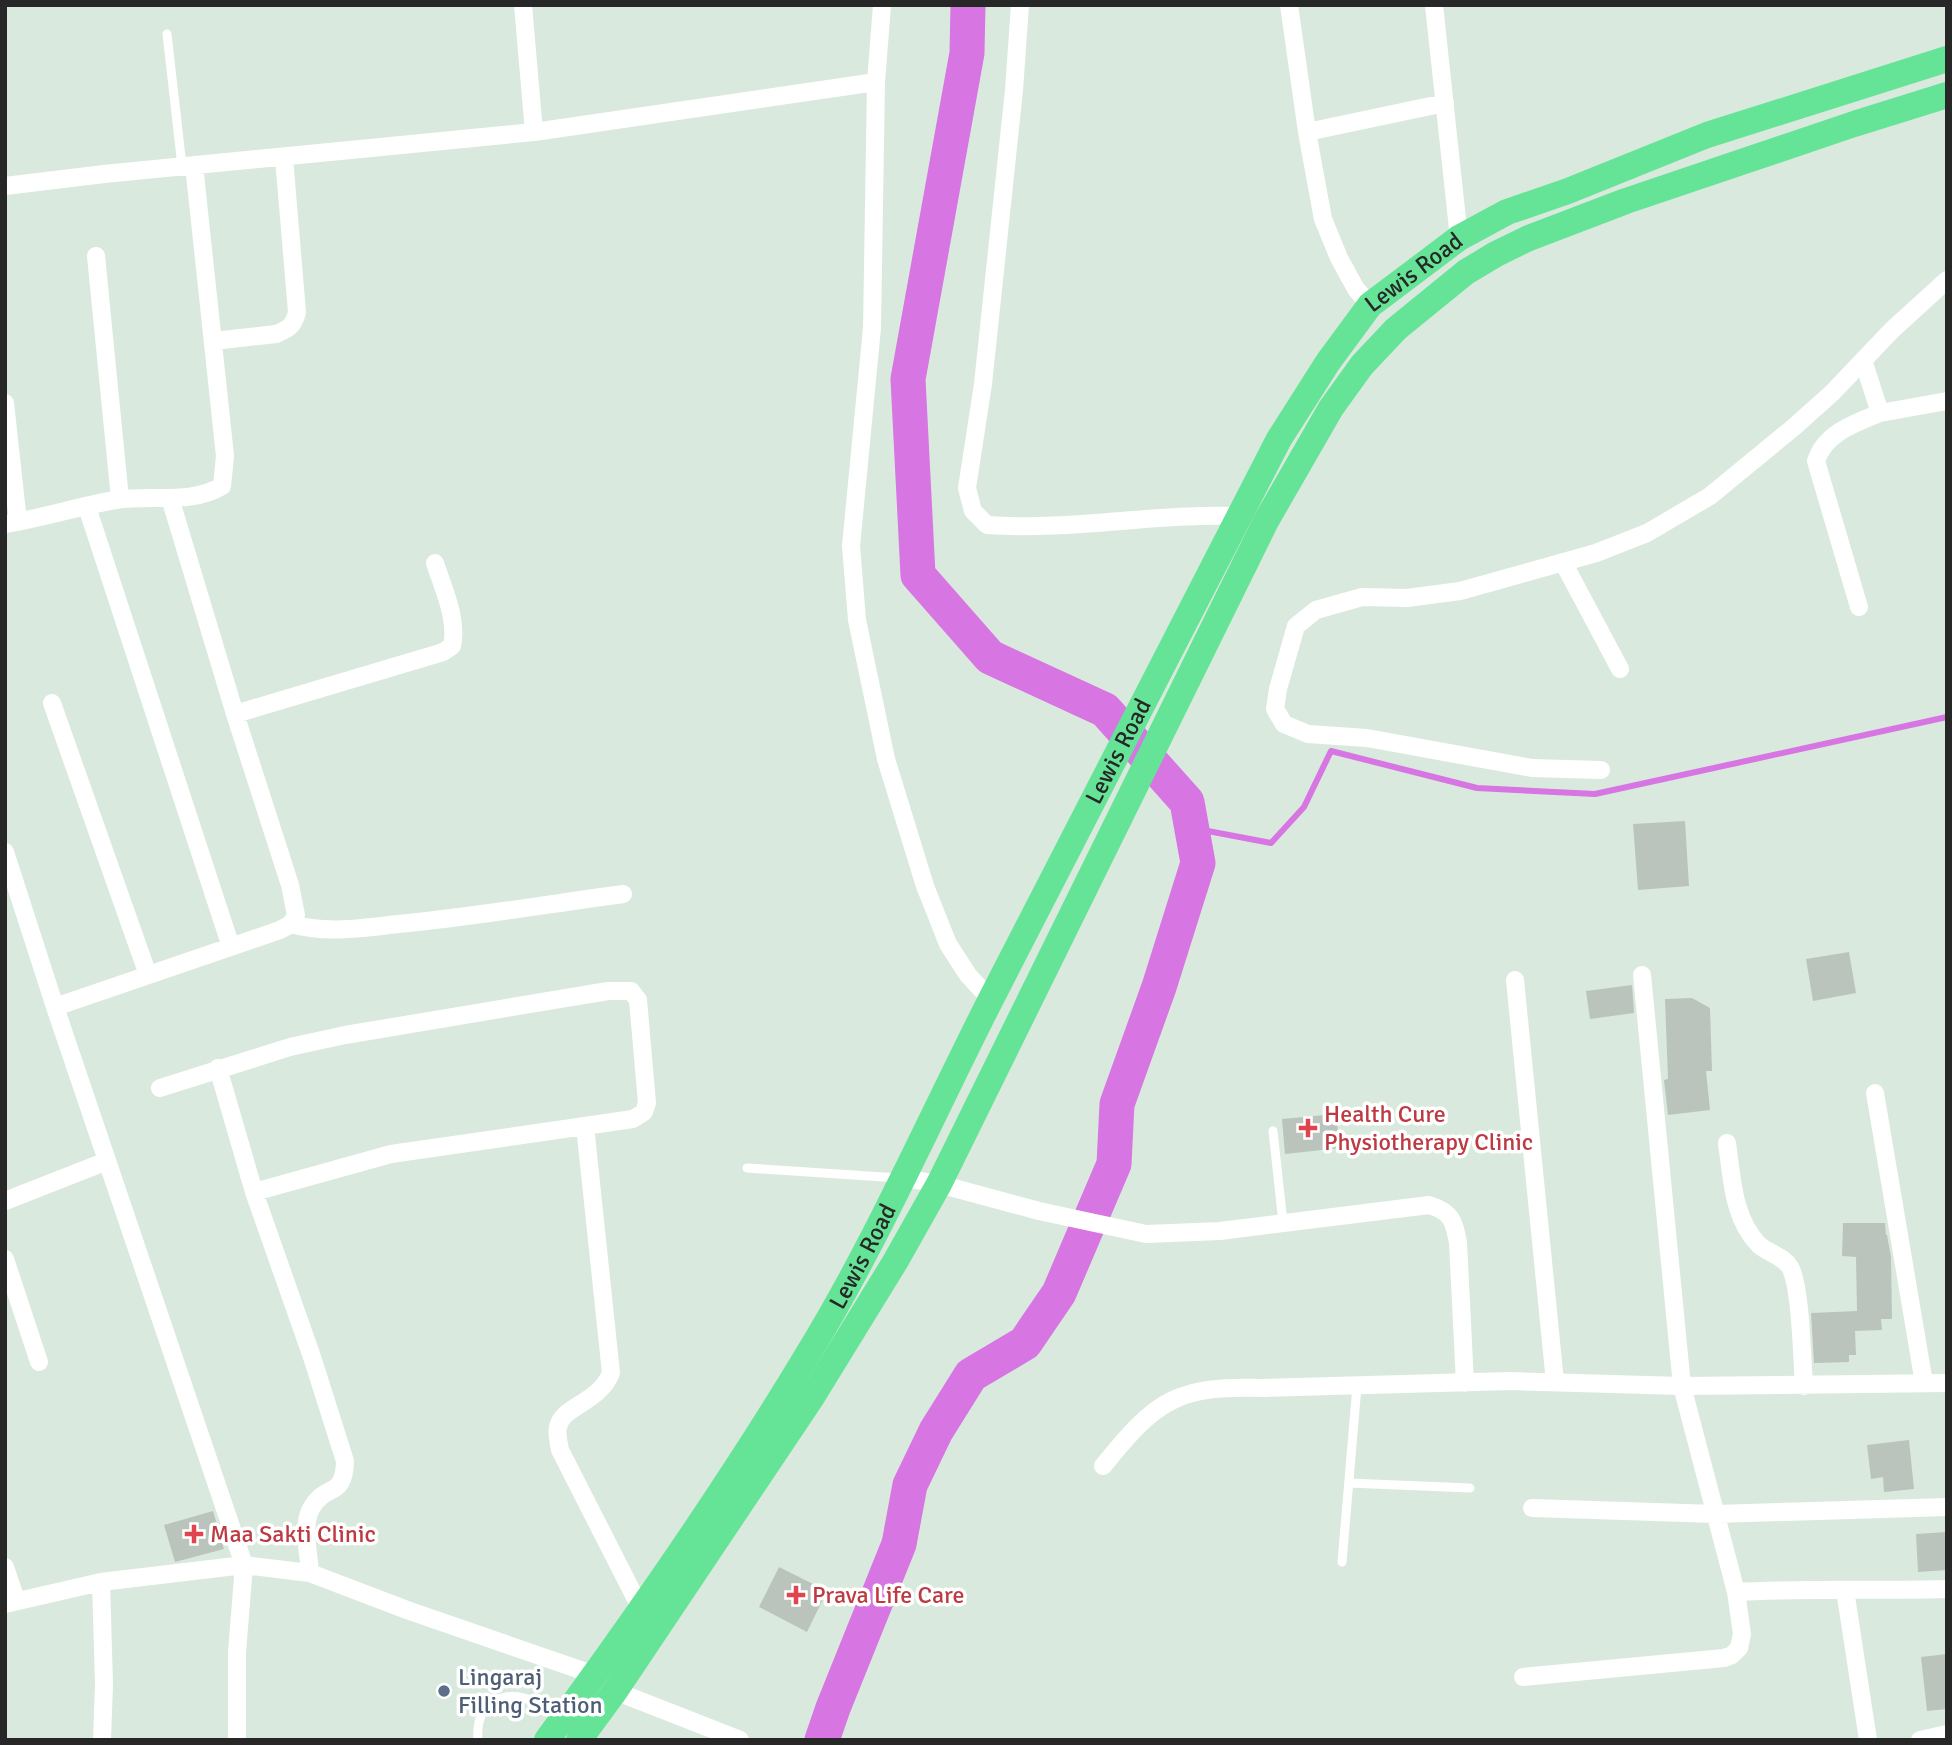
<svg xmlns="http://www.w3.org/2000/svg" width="1952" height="1745" font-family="Signika,sans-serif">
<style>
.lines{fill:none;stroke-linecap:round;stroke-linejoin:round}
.stream{stroke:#d775e2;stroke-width:6}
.river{stroke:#d775e2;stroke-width:35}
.building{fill:#bac4bc}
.lane{stroke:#fff;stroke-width:9}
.street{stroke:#fff;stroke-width:18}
.primary{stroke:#65e396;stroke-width:26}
.health-dot{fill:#e0444e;stroke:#fff;stroke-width:2.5}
.service-dot{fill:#5c6f8a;stroke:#fff;stroke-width:2.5}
.labels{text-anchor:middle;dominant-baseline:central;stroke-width:7;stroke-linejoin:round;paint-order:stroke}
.street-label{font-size:24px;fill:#272727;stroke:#fff}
.health-label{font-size:24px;fill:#be3a42;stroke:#fff;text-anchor:start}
.service-label{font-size:24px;fill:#4e5e75;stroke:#fff;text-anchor:start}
</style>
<rect width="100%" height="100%" fill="#dae9dd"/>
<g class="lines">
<path class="stream" d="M 1192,828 L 1271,843 L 1304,807 L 1331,751 L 1477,788 L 1595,794 L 1947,717"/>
<path class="river" d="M 822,1740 L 833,1708 L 899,1544 L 910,1485 L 936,1431 L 971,1375 L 1025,1343 L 1059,1293 L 1114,1164 L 1117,1104 L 1159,987 L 1198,863 L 1187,802 L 1105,710 L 990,657 L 918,575 L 908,379 L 967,53 L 968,5"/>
</g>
<path class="building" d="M 1685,821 L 1689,886 L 1638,890 L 1633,824 Z
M 1849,952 L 1856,993 L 1813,1001 L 1806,959 Z
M 1632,985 L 1634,1013 L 1590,1019 L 1586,991 Z
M 1692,998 L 1710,1008 L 1712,1071 L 1706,1071 L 1710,1110 L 1668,1115 L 1664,1080 L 1668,1079 L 1665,999 Z
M 1336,1114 L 1340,1148 L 1285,1154 L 1282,1119 Z
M 1843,1223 L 1885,1223 L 1886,1235 L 1887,1235 L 1891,1257 L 1892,1319 L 1881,1319 L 1882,1330 L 1855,1331 L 1856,1355 L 1849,1355 L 1849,1362 L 1814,1363 L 1811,1313 L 1857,1311 L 1856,1257 L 1842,1256 Z
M 1909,1440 L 1914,1489 L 1884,1492 L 1883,1477 L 1871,1479 L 1867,1445 Z
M 213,1511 L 224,1549 L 175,1562 L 164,1525 Z
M 1947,1532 L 1947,1570 L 1918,1572 L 1916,1534 Z
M 779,1567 L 827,1591 L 807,1632 L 759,1607 Z
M 1947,1654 L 1947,1709 L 1927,1711 L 1921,1657 Z"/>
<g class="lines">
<path class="lane" d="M 167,34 L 182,166
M 1273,1131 L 1283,1223
M 747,1168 L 899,1178
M 1349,1483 L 1470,1488
M 1342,1562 L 1357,1386
M 478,1740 C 475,1702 503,1688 536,1702 C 545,1705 553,1711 560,1716"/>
<path class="street" d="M 523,5 L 534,132
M 882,5 L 876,82 L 872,328 L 851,546 L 857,620 L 886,759 L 925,886 L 948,944 L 968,975 L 991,1000
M 1020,5 L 1014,90 L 983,384 L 967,488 L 973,511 L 987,525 C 1071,531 1155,513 1239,516
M 1289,5 L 1307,132 L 1323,219 L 1339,258 L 1356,289 L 1370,305
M 1434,5 L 1459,238
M 1307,132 L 1445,103
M 5,186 L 104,174 L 534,132 L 876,82
M 96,256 L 120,499
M 213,341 L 276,334 C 289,329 294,325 297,312 L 284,158
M 5,403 L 18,522
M 1880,413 L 1947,401
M 87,507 L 231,947
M 5,524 C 43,518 79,506 116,500 C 150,494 191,505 222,486 L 225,456 L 194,165
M 1563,562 L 1620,669
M 1859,607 L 1816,461 C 1825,433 1855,423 1880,413 L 1863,360
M 52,703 L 148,975
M 235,714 L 443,652 L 452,646 C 458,619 443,588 435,563
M 1601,770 L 1532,768 L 1367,738 L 1308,734 L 1284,724 L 1275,709 L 1278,689 L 1296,626 L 1316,610 L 1362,597 L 1407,598 L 1460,591 L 1596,553 L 1647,533 L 1710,496 L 1794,427 L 1832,393 L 1892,330 L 1947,280
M 5,852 L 55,1007 L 244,1565 L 237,1652 L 237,1740
M 291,924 C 326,934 363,928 398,924 C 474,917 548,904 623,894
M 1515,980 L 1555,1382
M 55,1007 L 280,930 L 291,924 L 296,915 L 290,885 L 235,714 L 170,498
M 218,1068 L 254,1192 L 312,1357 L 345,1461 C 344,1499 326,1483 312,1507 C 301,1525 309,1553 310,1573
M 160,1088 L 290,1047 L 345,1035 L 608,991 L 631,991 L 638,1000 L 647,1103 L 644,1112 L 633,1119 L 391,1154 L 254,1192
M 1875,1093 L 1924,1383
M 585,1126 L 611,1373 C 599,1403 562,1406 558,1427 C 556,1434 559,1443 560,1450 L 641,1609
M 1727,1143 C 1732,1178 1733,1219 1759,1245 C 1768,1253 1783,1256 1790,1267 C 1801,1287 1802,1360 1804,1386
M 904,1178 L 939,1184 L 1039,1211 L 1146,1234 L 1220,1231 L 1429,1205 C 1452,1212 1454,1221 1458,1243 L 1465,1383
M 5,1201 L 107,1161
M 5,1259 L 39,1362
M 1103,1466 C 1156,1400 1177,1385 1264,1388 L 1510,1381 L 1682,1386 L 1947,1383
M 1532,1508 L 1716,1514 L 1947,1507
M 5,1567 L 16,1600
M 101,1582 L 104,1684 L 102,1740
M 1845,1590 L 1868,1740
M 1736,1592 C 1807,1588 1876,1591 1947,1589
M 5,1604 L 101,1582 L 244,1565 L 310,1573 L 407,1610 L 595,1675
M 1523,1677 L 1724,1658 L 1732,1655 L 1739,1648 L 1742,1634 L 1736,1592 L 1682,1386 L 1642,975
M 615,1691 L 740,1740
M 1920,1740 L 1947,1734"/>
<g class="primary">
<path id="s1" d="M 547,1740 C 639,1615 728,1487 808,1354 C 877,1241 930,1119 990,1001 C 1086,813 1183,626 1279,439 L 1328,362 L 1370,305 L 1459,238 L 1507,212 L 1568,191 L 1707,135 L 1947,59"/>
<path d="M 579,1740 L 615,1691 L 812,1397 L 895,1262 L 939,1184 L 1266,521 L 1331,408 L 1362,365 L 1396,329 L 1466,272 L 1496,254 L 1529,238 L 1626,201 L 1854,124 L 1947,95"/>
</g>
</g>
<g class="health-dot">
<path d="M1304.5 1117.5h7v7h7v7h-7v7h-7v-7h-7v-7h7z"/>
<path d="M190.5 1523.5h7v7h7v7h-7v7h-7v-7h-7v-7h7z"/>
<path d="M792.5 1584.5h7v7h7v7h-7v7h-7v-7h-7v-7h7z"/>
</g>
<circle class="service-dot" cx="444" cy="1691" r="7"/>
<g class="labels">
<g class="street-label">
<text stroke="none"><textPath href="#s1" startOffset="1712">Lewis Road</textPath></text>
<text stroke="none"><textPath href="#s1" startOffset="1144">Lewis Road</textPath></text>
<text stroke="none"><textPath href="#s1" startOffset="578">Lewis Road</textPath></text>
</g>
<g class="health-label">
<text x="1324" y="1114">Health Cure<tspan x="1324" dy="28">Physiotherapy Clinic</tspan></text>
<text x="210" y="1534">Maa Sakti Clinic</text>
<text x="812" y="1595">Prava Life Care</text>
</g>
<g class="service-label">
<text x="458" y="1677">Lingaraj<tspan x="458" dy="28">Filling Station</tspan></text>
</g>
</g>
<rect width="1952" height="1745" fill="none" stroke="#272727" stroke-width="14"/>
</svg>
